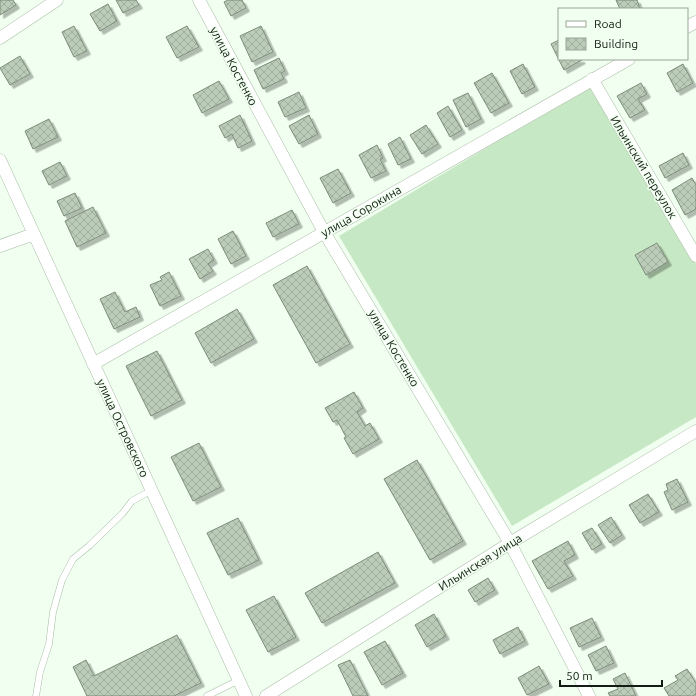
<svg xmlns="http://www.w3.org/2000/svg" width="696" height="696" font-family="Ubuntu,sans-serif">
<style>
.garden{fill:#c7e8c4}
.building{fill:url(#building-cross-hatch);stroke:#7b8c79;filter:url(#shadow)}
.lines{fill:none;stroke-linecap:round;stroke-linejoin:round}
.lane-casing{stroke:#abbda9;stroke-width:7}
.street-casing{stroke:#abbda9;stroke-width:13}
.lane{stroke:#fff;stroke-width:6}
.street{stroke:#fff;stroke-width:12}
.labels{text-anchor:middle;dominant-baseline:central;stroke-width:3;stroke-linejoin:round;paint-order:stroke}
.street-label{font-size:12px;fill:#141b14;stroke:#f0ffef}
</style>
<defs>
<pattern id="building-cross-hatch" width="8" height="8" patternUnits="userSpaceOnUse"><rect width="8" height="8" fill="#bbcdb9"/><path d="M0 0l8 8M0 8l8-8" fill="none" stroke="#a0af9e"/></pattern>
<filter id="shadow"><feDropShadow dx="3.5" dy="3.5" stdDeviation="0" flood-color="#0004"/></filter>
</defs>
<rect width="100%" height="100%" fill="#f0ffef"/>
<path class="garden" d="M 590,86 L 696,264 L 696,417 L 512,526 L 339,236 Z"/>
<path class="building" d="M 0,0 L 13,0 L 16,5 L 0,15 Z
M 116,0 L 136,0 L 139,5 L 123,13 Z
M 228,0 L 242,0 L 246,8 L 231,16 L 224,2 Z
M 616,0 L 637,0 L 640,9 L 620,9 Z
M 108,4 L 117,21 L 100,31 L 90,14 Z
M 74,26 L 87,51 L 74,57 L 62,32 Z
M 187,26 L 199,47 L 177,58 L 166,37 Z
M 261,26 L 273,52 L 252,62 L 240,36 Z
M 559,40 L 559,59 L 581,59 L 582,60 L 564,70 L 551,44 Z
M 20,56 L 30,74 L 10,85 L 0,68 Z
M 279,58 L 285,71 L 281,73 L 284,79 L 263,89 L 254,70 Z
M 523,64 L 535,87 L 522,94 L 510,71 Z
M 683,64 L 693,83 L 677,92 L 667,73 Z
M 492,73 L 509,103 L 491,113 L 474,83 Z
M 219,81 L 229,99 L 202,113 L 193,95 Z
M 641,83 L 647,94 L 638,99 L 645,110 L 630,118 L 617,96 Z
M 299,92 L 306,108 L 285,117 L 278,102 Z
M 468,93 L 481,119 L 466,127 L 453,100 Z
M 448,106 L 462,130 L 450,137 L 437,113 Z
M 240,115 L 252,141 L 238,148 L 232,134 L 225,138 L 219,126 Z
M 309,115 L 318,134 L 299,144 L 289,126 Z
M 49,119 L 58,137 L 33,149 L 25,131 Z
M 426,125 L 438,144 L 422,154 L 410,135 Z
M 400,137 L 411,159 L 398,165 L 388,144 Z
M 377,145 L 383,158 L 380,159 L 386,171 L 371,178 L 359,155 Z
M 683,153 L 689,165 L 665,178 L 659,166 Z
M 60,162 L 67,176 L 49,185 L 42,171 Z
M 338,169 L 351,193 L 333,203 L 320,178 Z
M 692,178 L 696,185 L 696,209 L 685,215 L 672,190 Z
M 75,193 L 82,208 L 64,216 L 57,201 Z
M 93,207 L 106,233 L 77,247 L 65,221 Z
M 292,210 L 299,224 L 273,237 L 266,223 Z
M 233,231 L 246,256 L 231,264 L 218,239 Z
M 657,243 L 668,262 L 646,275 L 635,255 Z
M 208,249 L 214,260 L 208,264 L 213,271 L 200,279 L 189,259 Z
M 307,266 L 350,344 L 316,363 L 273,285 Z
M 169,272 L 181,296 L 160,306 L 150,285 L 162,280 L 160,277 Z
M 115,292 L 125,312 L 136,307 L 140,317 L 114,329 L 100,299 Z
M 237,309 L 254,339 L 211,363 L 195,333 Z
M 157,351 L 182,400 L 151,416 L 126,366 Z
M 354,392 L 363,408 L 357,412 L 365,426 L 370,423 L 379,439 L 353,454 L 344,438 L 346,437 L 337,420 L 333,422 L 325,408 Z
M 199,443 L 221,487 L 193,501 L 171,457 Z
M 417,460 L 463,541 L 430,560 L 384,479 Z
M 677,479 L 688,502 L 672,510 L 664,492 L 668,490 L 666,484 Z
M 648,494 L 659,512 L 640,523 L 629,505 Z
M 611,517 L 622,535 L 610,543 L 598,525 Z
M 238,518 L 259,560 L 228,575 L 207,533 Z
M 592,528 L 602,544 L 592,550 L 582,533 Z
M 568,541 L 575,555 L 564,561 L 573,576 L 548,589 L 532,561 Z
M 378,552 L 395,583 L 322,623 L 305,593 Z
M 488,578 L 495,590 L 475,602 L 468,590 Z
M 274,596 L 296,637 L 268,652 L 246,610 Z
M 434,614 L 446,636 L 427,647 L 415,625 Z
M 592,618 L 601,637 L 579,647 L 570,628 Z
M 518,627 L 525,641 L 500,654 L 493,640 Z
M 177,635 L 201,683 L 174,696 L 87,696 L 73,667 L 86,660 L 94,676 Z
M 385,641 L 403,673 L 382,685 L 364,652 Z
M 606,646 L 614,663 L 596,671 L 588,655 Z
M 350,660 L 368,696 L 353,696 L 338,665 Z
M 539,666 L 549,684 L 527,695 L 518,678 Z
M 687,669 L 696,683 L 696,694 L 693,696 L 669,696 L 664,688 L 678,680 L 675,676 Z
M 625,673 L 636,696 L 610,696 L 608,693 L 618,689 L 613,679 Z"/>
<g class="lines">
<g class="lane-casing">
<path id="lane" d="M 36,696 L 40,672 L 49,644 L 53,612 L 62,580 L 73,559 L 89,546 L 122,514 L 132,501 L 152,490
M 207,696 L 239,680"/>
</g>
<g class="street-casing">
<path id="street" d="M 199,0 L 324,232 L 510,543 L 589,696
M 687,27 L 696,22
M 0,38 L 57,0
M 592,79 L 696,256
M 0,160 L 246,696
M 0,246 L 34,234
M 93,364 L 629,59
M 266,696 L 510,543 L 696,431"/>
</g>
<use href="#lane" class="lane"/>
<use href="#street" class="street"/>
</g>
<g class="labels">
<g class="street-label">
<text transform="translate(234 66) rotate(62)">улица Костенко</text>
<text transform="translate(644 167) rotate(59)">Ильинский переулок</text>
<text transform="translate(361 211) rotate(-30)">улица Сорокина</text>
<text transform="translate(394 348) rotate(59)">улица Костенко</text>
<text transform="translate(123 428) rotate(65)">улица Островского</text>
<text transform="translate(480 562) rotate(-32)">Ильинская улица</text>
</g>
</g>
<rect x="558" y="8" width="130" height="52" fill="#f0ffef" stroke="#98a497"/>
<rect x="566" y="21" width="20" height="6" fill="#ffffff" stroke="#98a497"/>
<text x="594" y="28" font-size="12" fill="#141b14">Road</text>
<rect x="566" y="38" width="20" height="12" fill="url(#building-cross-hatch)" stroke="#98a497"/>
<text x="594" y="48" font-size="12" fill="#141b14">Building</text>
<path d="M560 680v6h102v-6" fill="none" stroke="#141b14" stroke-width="2"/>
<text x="566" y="680" font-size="12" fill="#141b14" stroke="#f0ffef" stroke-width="3" paint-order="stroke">50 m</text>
</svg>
